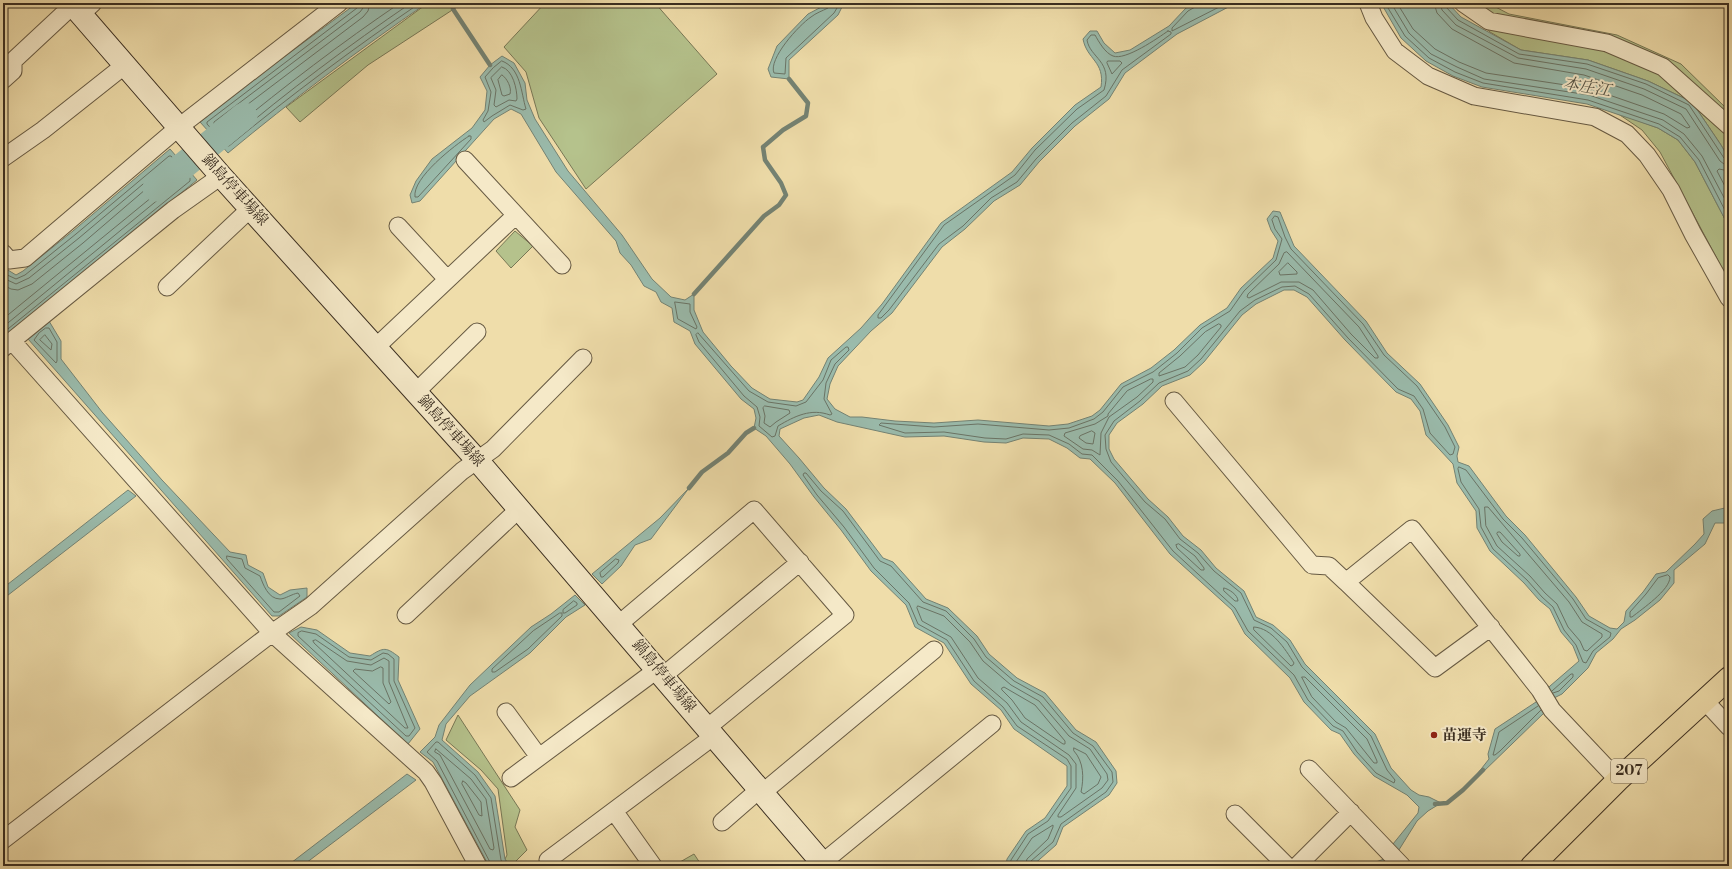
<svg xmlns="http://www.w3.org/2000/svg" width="1732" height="869" font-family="'Libre Bodoni','Noto Serif JP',serif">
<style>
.green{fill:#b5c28c;stroke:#787856}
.water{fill:#9abbac;stroke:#748374}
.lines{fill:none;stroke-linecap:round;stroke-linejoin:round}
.shore{stroke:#6a7466;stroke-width:1}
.stream{stroke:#748374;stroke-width:4.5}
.river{stroke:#9abbac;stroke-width:27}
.minor-casing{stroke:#675a43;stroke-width:19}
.secondary-casing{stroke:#3a2e21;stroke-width:24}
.trunk-casing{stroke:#3a2e21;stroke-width:24}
.minor{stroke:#f5e9c8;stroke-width:17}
.secondary{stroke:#f5e9c8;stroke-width:22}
.trunk{stroke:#efddaa;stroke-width:22}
.poi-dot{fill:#8f2418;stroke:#f5e9c8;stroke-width:1.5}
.labels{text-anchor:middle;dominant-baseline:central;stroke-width:4;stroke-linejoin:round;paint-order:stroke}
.shield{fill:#f5e9c8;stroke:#726653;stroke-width:1}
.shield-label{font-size:14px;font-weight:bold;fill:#3a2e21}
.street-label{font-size:15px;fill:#3a2e21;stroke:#f5e9c8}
.poi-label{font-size:15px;font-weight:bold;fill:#3a2e21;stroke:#f5e9c8;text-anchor:start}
.water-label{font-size:16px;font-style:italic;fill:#525144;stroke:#f5e9c8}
</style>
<rect width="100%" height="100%" fill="#efddaa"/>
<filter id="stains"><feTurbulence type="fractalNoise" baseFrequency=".005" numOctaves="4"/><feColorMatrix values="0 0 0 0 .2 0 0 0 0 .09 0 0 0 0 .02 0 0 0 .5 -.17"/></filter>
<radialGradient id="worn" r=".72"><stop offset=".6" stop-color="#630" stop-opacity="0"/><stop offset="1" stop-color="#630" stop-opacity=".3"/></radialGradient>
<path class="green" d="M 428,3 L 463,3 L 368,65 L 300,122 L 286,107 Z
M 545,3 L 655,3 L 717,74 L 586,189 L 539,118 L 526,72 L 504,47 Z
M 1455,3 L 1488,3 L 1509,14 L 1617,35 L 1681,64 L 1726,108 L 1729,107 L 1729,159 L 1721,145 L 1692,102 L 1648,81 L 1588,60 L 1521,50 L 1490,32 Z
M 1617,113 L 1658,128 L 1678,140 L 1695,162 L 1729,227 L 1729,281 L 1660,152 L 1642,130 Z
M 515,231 L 533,246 L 511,268 L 496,251 Z
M 458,715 L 520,810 L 515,827 L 527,850 L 513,864 L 513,866 L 509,866 L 505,859 L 507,855 L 498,789 L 481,770 L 446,740 Z
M 694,854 L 702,866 L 673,866 Z"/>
<path class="water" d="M 357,3 L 427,3 C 358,50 292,100 228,153 L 200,122 L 269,68 Z
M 829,3 L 844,3 L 838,15 L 789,60 L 789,79 L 771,77 L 768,69 L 777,46 L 808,14 Z
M 1195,3 L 1236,3 L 1177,34 L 1125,73 L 1109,99 L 1075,126 L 1039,162 L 1020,185 L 994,201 L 965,229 L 942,247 L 892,313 L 871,331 L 838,366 L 830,384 L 827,399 L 835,409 L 850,417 L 862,417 L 895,421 L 934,423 L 978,420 L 1049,426 L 1068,424 L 1092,416 L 1100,410 L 1121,384 L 1151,368 L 1174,350 L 1200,325 L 1227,308 L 1241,288 L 1273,258 L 1278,241 L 1271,230 L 1267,219 L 1273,211 L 1280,212 L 1294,246 L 1366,321 L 1387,353 L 1420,384 L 1448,425 L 1459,447 L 1457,456 L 1458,462 L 1469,466 L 1506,516 L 1525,535 L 1576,597 L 1589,616 L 1610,628 L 1617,629 L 1624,622 L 1626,611 L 1643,592 L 1656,574 L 1666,572 L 1695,544 L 1704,534 L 1703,519 L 1712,511 L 1729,507 L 1729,523 L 1715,523 L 1705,544 L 1674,570 L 1674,583 L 1660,600 L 1635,620 L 1621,629 L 1613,639 L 1596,653 L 1588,668 L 1562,694 L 1554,698 L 1544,713 L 1481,774 L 1478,773 L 1489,759 L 1488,754 L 1495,729 L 1536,702 L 1550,686 L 1579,661 L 1573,646 L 1561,632 L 1550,609 L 1539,600 L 1524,583 L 1490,551 L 1477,528 L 1476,511 L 1457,483 L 1453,464 L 1426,435 L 1420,411 L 1411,399 L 1396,392 L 1345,340 L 1307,297 L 1294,290 L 1284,290 L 1256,304 L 1242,315 L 1204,362 L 1190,375 L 1162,386 L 1143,404 L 1117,423 L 1109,435 L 1109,449 L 1114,459 L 1148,499 L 1168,517 L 1183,536 L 1201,550 L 1216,568 L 1244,591 L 1256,617 L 1273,625 L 1290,640 L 1305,664 L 1375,734 L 1391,768 L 1411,790 L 1419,795 L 1429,797 L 1441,803 L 1428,811 L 1417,821 L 1397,853 L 1384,866 L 1365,866 L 1384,859 L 1393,850 L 1393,844 L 1418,813 L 1419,807 L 1407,795 L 1374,776 L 1354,754 L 1340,734 L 1331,730 L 1304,702 L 1290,678 L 1245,634 L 1232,610 L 1170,554 L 1115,483 L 1090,459 L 1080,458 L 1067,448 L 1049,439 L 1023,438 L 1006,443 L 984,442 L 944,436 L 905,437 L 837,422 L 819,415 L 804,418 L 780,429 L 779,436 L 799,458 L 824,488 L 846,509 L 883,558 L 893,562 L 926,599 L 948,608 L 977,636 L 989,654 L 1017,678 L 1045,693 L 1076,730 L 1096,742 L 1116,771 L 1117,783 L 1109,795 L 1063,827 L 1056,845 L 1032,866 L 1006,866 L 1007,859 L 1026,831 L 1045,818 L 1067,786 L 1067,766 L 1014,729 L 1001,710 L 971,684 L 944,643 L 915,627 L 906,605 L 871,571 L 841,530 L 814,497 L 790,464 L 766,436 L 754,428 L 756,418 L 754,409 L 741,399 L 695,344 L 690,331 L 674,322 L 672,308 L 661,302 L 656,292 L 644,286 L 631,265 L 620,253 L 616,241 L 556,172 L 521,114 L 511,109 L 494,119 L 420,201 L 412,203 L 410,195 L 416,181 L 432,159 L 472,128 L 485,110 L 487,91 L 480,77 L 490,65 L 502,56 L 514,63 L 525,83 L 527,100 L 535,119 L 568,171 L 622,235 L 652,279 L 671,297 L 685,300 L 694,294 L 694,310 L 703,332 L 731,366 L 752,388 L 770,399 L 797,402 L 803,400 L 819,377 L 828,358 L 861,328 L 882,304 L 941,223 L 1012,172 L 1032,148 L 1075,105 L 1101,87 C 1105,61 1087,60 1083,39 L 1090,31 L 1097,31 L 1104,43 L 1115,53 L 1130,50 L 1169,26 L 1186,8 Z
M 1381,3 L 1448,3 L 1461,17 L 1521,50 L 1588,60 L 1648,81 L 1692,102 L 1721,145 L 1729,159 L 1729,227 L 1695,162 L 1678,140 L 1658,128 L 1587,104 L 1482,87 L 1453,76 L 1426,61 L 1401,38 Z
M 170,149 L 197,180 L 3,338 L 3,267 L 16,275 L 23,271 L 73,231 Z
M 49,321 L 61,341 L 61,359 L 102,412 L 162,480 L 230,552 L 246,555 L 248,565 L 263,573 L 268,587 L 280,595 L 290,590 L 307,588 L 307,597 L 279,616 L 272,616 L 28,339 L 36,329 Z
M 689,488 L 651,539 L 635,545 L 621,566 L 602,584 L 592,574 L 660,518 Z
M 128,490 L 136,496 L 3,599 L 3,588 Z
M 575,595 L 585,605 L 566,617 L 530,653 L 470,696 L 446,724 L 442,740 L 478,772 L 495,796 L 505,859 L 509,866 L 489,866 L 433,762 L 420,752 L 435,737 L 439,725 L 470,685 L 531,627 L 551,614 Z
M 301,627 L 317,630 L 350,653 L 370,656 C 384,647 386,647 399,657 L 398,680 L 420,729 L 408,744 L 289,633 Z
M 407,774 L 416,780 L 302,866 L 287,866 Z"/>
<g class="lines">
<path class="shore" d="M 358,3 L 357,8 L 207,122 L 207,124 L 227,146 L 229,146 C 291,95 354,48 420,3
M 363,3 L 363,8 L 360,12 L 214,122 L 214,125 L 227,139 L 230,140 C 288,91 348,46 411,3
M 370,3 L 368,11 L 363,17 L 223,123 L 223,126 L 228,131 L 230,131 C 285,86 341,43 400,3
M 830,3 L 828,8 C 822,11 816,13 811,17 C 799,25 768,59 774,73 L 785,74 L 786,58 L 834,13 L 840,3
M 1196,3 L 1195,7 L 1188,11 L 1172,28 L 1172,31 L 1227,3
M 1385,3 L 1405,36 L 1429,58 L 1455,72 L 1483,83 L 1588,100 L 1659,124 L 1680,137 L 1699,160 L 1729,218
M 1391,3 L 1409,33 L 1431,54 L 1457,67 L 1484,79 L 1589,95 L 1663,120 L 1684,134 L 1702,156 L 1729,207
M 1397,3 L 1413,29 L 1435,49 L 1459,62 L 1486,73 L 1592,89 L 1664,114 L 1687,128 L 1690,127 L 1681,114 L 1642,95 L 1584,75 L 1514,63 L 1452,29 L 1437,13 L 1434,3
M 1440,3 L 1442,10 L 1456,25 L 1518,58 L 1586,69 L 1644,89 L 1686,109 L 1720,161 L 1724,164 L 1729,165
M 1445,3 L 1446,7 L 1458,20 L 1519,54 L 1587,64 L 1646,84 L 1689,105 L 1724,158 L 1729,160
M 1168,31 L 1171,32 L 1171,34 L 1122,70 L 1106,96 L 1072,123 L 1036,159 L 1017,182 L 991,198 L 963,226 L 939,244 L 889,310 L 881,318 L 878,318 L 878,315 L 944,225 L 1015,175 L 1035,150 L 1077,109 L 1104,90 C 1113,61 1090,58 1087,40 L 1091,35 L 1095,35 C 1099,42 1105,53 1113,56 C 1125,61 1158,38 1168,31 Z
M 502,61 C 521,68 521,93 526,109 L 523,110 L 510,105 L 492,116 L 484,122 L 483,120 L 488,111 L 491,92 L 485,77 L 493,68 Z
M 1108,61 L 1120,61 L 1122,63 L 1112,74 L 1107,63 Z
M 502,67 C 513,70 517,89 517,99 L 516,101 L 509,100 L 496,107 L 494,105 L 496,90 L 491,78 Z
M 502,75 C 507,78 512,88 510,94 L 504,96 L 502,95 L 498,80 Z
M 469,136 L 471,136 L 471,139 L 418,197 L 415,197 C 412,178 455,145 469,136 Z
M 1729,171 L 1719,169 L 1717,171 L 1729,194
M 1275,216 L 1278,217 L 1285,237 L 1291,249 L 1363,324 L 1384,355 L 1417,386 L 1445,427 L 1455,447 L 1453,454 L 1450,455 L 1430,433 L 1423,409 L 1414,396 L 1398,389 L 1348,338 L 1309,294 L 1295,286 L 1282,287 L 1255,300 L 1240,311 L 1201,359 L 1188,371 L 1159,383 L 1140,401 L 1114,421 L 1105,435 L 1106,449 L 1111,462 L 1145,502 L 1165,519 L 1180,539 L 1198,553 L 1214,571 L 1241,593 L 1254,620 L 1271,628 L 1287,642 L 1302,667 L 1371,736 L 1387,770 L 1395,780 L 1394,783 L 1376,773 L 1357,752 L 1343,731 L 1333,726 L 1308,700 L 1294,675 L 1248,631 L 1235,608 L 1173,551 L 1118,481 L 1092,455 L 1082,454 L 1069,444 L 1049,435 L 1023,434 L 1006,439 L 985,438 L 944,432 L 905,433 L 879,425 L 881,423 L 934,427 L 978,424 L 1049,430 L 1069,428 L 1094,419 L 1103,412 L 1123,387 L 1153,372 L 1177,353 L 1202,328 L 1230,311 L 1244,291 L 1276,260 L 1282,239 L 1275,229 L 1272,220 Z
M 1287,252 L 1359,327 L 1378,356 L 1378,358 L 1375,358 L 1351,334 L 1313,290 L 1299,282 L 1281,282 L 1249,298 L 1247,297 L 1248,294 L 1279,264 L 1284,253 Z
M 1288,263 L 1297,272 L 1297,274 L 1280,275 L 1279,272 Z
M 3,273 L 16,279 L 25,275 L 76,234 L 169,156 L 171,156 L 190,178 L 190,181 L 3,333
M 3,278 L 16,284 L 29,278 L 79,238 L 168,163 L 171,163 L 183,178 L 182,180 L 3,327
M 3,285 L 11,289 L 18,290 L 32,284 L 83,243 L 167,171 L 170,172 L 174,177 L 174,179 L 3,319
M 675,302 L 690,304 L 690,312 L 697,327 L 696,329 L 678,319 Z
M 1219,324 L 1221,325 L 1221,327 L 1198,355 L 1185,367 L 1159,376 L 1159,373 L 1180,356 L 1205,332 Z
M 46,328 L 49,328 L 57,342 L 57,361 L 56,363 L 34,340 L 39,333 Z
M 698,333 L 749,391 L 768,402 L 796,406 L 806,402 L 823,380 L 831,360 L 846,347 L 848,347 L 849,350 L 835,364 L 826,383 L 824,399 L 832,414 L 830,415 C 811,408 795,416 778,426 L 775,436 L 772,437 L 759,426 L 760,417 L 757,407 L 744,396 L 699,342 L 696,335 Z
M 45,335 L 52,344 L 51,350 L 40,340 Z
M 1151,379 L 1153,379 L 1153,382 L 1137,397 L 1109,417 L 1101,433 L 1100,455 L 1092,450 L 1083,449 L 1064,436 L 1065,433 L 1095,424 L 1108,416 L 1108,414 L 1127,391 Z
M 765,406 L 789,410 L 790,413 L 776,422 L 770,427 L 764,423 L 765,416 L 763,408 Z
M 1092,431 L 1095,433 L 1093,444 L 1086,443 L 1079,438 L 1080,436 Z
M 1459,467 L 1466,470 L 1503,519 L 1522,538 L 1573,599 L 1586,619 L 1611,633 L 1610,637 L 1593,651 L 1586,663 L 1583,662 L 1576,645 L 1564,630 L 1553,607 L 1542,597 L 1527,580 L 1493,549 L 1481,527 L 1479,509 L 1461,482 L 1458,469 Z
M 1485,507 L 1488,507 L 1569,602 L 1582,622 L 1602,634 L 1602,637 L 1587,651 L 1584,650 L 1580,641 L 1568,627 L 1557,604 L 1545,593 L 1530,576 L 1497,546 L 1486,526 Z
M 1498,532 L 1500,532 L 1520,554 L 1520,556 L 1518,556 L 1502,542 L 1497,534 Z
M 1179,544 L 1195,556 L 1204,568 L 1204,570 L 1201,570 L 1177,548 L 1176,545 Z
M 227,556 L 242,559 L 245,568 L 260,576 C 263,584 268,599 280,599 C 285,599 292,594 298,593 L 300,596 L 279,612 L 274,612 L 227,559 Z
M 616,559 L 619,560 L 618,563 L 603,577 L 601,577 L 600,573 Z
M 1668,575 L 1670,577 C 1670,590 1642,609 1632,617 L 1630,617 L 1630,612 L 1646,594 L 1658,578 Z
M 1224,588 C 1229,589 1238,595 1238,601 L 1235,601 L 1224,591 Z
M 574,601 L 577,603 L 577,605 L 565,613 L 563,613 L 563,610 Z
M 918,606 L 944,616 L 970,642 L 983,661 L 1011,685 L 1039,701 L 1069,736 L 1090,749 L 1107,774 L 1108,780 L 1102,788 L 1061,817 L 1058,817 L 1058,815 L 1076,788 L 1076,764 L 1069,755 L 1021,722 L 1007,703 L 978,678 L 951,637 L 922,621 L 917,608 Z
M 560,613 L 562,613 L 562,616 L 528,649 L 495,672 L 492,672 L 492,669 L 533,631 Z
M 1254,627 C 1272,628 1285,649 1294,663 L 1293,665 L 1291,666 L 1254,630 Z
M 302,631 L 316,634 L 349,657 L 371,660 L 383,653 L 388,654 L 394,659 L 394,681 L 415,728 L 409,736 L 406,736 L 298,636 L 298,633 Z
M 316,640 L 347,661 L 371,665 L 384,658 L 389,661 L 389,682 L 408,728 L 405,728 L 314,643 L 313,641 Z
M 381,667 L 383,668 L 383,683 L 391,702 L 389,704 L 353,671 L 355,669 L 372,671 Z
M 1302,677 L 1305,677 L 1367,739 L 1377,761 L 1377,763 L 1374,763 L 1346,728 L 1336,722 L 1312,697 Z
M 1002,688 L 1004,687 L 1035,705 L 1065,741 L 1065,744 L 1063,744 L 1025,718 L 1012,700 L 1002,690 Z
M 1552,691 L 1571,674 L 1573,674 L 1573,677 L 1559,691 L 1553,693
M 1538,706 L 1499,732 L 1493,755 L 1495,755 L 1500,751 L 1541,710
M 1074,748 L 1086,754 L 1101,777 L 1098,784 L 1084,794 L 1081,792 C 1084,778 1084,762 1074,751 Z
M 436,749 L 471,779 L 486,799 L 494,848 L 493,850 L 490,849 L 440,755 L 435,752 Z
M 463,781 L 466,783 L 481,802 L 482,816 L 479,815 L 462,784 Z
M 492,866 L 437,761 L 427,752 L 436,742 L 438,742 L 475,775 L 491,798 L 501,860 L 504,866
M 1010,866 L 1011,860 L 1028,834 L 1048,821 L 1071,788 L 1071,766 L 1067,759 L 1017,726 L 1003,707 L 974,681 L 947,640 L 918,624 L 909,603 L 874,568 L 844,527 L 817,495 L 803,475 L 804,473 L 806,473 L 821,491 L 843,511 L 880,561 L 891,566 L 923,602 L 946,611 L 974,639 L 986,657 L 1014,681 L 1043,697 L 1073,733 L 1093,746 L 1112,772 L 1113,782 L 1106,792 L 1061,824 L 1053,842 L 1031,861 L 1030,866
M 1015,866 L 1016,862 L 1032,838 L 1053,825 L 1053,827 L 1048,839 L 1027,859 L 1025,866"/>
<path class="stream" d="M 453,9 L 490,65
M 694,294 L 764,216 L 779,205 L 786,195 L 781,183 L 765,160 L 763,147 L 783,130 L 806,116 L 808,103 L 789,79
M 689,488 L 702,472 L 728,453 L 746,433 L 754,428
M 1435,804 L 1447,803 L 1463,790 L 1483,770"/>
<path class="river" d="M 156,188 L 244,116"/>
<g class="minor-casing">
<path id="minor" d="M 1368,3 L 1374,18 L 1395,51 L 1428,76 L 1474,96 L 1595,117 L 1627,134 L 1647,155 L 1671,190 L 1693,234 L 1729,298
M 1463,3 L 1489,21 L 1607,43 L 1663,67 L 1729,126
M 81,14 L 93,3
M 3,80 L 13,71 L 13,61 L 73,5
M 3,158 L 43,130 L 125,65
M 465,160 L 562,265
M 398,226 L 447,279
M 3,253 L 9,260 L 25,258 L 179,127 L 339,3
M 167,287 L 251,208
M 12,341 L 272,633 L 426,772 L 433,782 L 478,866
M 376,347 L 516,215
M 3,348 L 173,210 L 221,176
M 416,392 L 477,332
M 1174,401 L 1312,565 L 1329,566 L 1346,582 L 1412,529 L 1518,662 L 1540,690 L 1552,710 L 1618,780
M 1346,582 L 1435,668 L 1491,627
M 406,615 L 519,509
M 619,624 L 754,510 L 845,615 L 707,728
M 663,676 L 800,562
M 1705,701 L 1729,727
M 506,712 L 539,757
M 1309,769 L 1402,866
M 511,778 L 658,669
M 614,811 L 653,866
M 1235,814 L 1287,866
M 722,822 L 753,795 L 762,793 L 934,650
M 3,840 L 272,633 L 311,606 L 462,471 L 493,449 L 583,358
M 822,863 L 992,724
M 553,866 L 548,860 L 714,736
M 1297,866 L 1351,812"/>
</g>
<g class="secondary-casing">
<path id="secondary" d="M 71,3 L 221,176 L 477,460 L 825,866"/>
</g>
<g class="trunk-casing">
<path id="trunk" d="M 1532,866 L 1618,780 L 1729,678"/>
</g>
<use href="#minor" class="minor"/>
<use href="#secondary" class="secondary"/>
<use href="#trunk" class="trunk"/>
</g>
<circle class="poi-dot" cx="1434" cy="735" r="4"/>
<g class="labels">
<rect class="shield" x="1611" y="759" width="36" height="24" rx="3"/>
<g class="shield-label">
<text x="1629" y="771">207</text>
</g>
<g class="street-label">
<text transform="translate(235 190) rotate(48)">鍋島停車場線</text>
<text transform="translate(451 431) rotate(48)">鍋島停車場線</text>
<text transform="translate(664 676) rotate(50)">鍋島停車場線</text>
</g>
<g class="poi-label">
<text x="1442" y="735">苗運寺</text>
</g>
<g class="water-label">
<text transform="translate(1587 87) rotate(10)">本庄江</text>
</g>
</g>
<rect width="1732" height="869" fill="none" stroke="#efddaa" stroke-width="16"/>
<rect x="4" y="4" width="1724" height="861" fill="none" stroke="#3a2e21" stroke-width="2"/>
<rect x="8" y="8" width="1716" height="853" fill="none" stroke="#3a2e21"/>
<rect width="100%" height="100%" filter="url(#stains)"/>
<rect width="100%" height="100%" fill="url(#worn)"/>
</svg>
